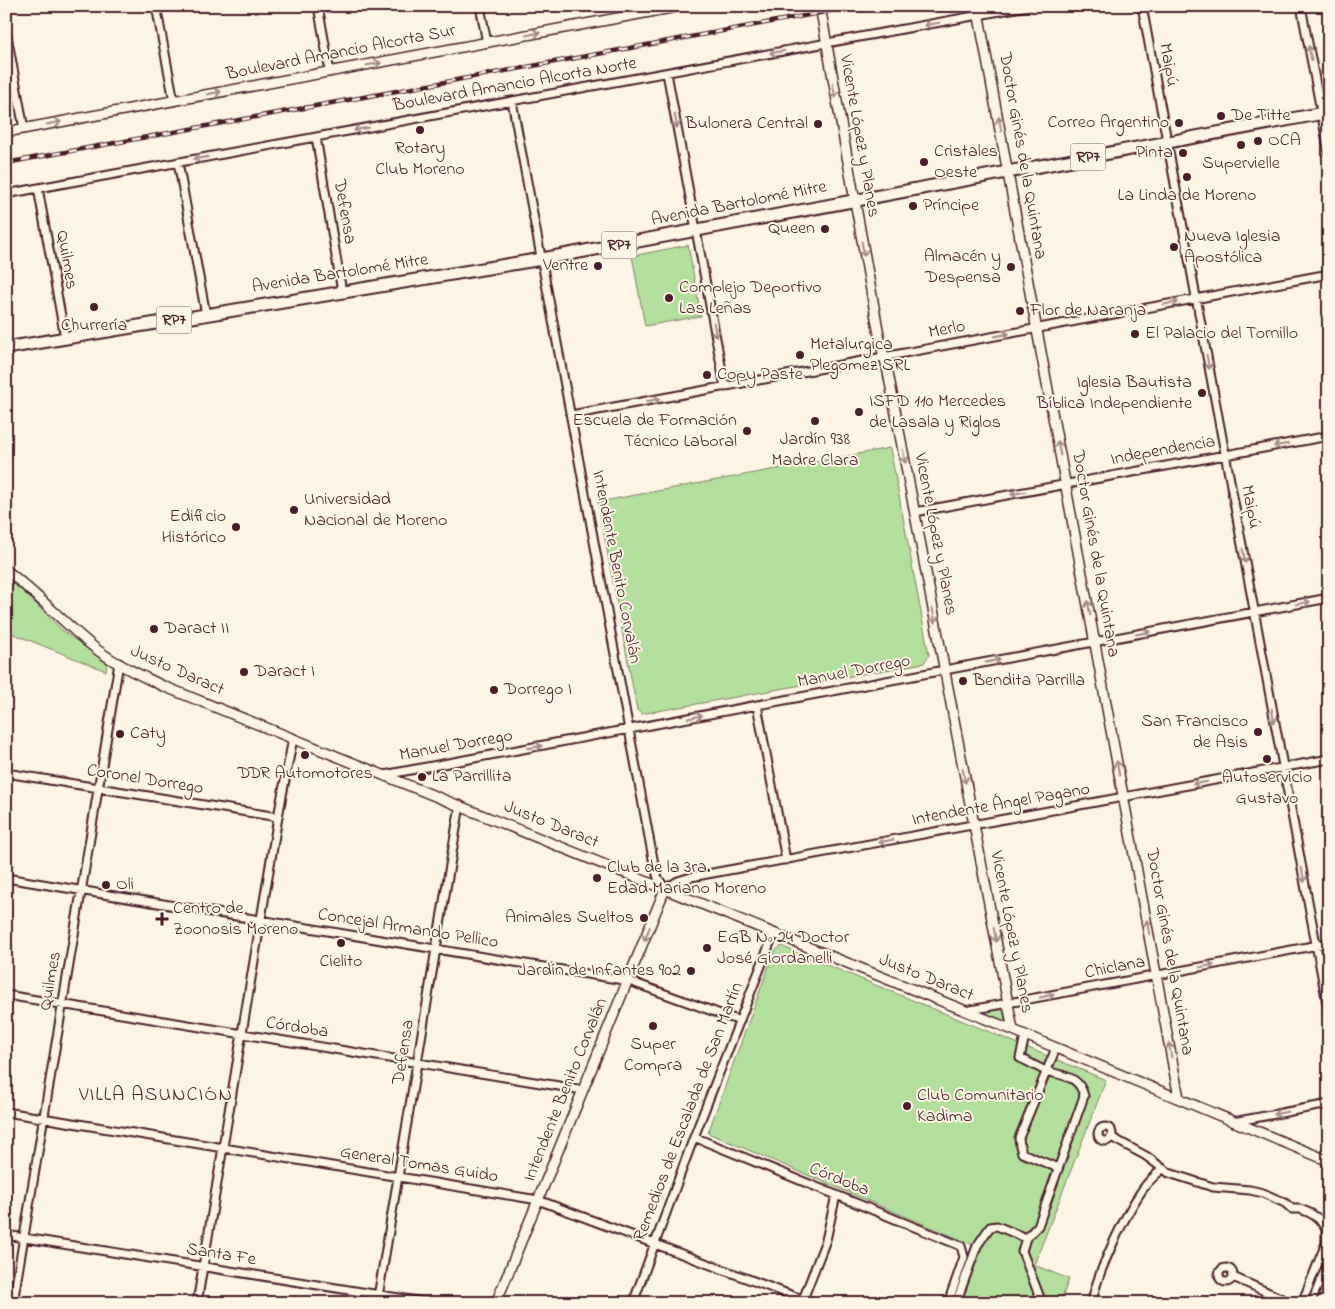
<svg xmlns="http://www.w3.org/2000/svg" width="1335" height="1309" font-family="'Indie Flower',sans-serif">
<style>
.green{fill:#b3df9d;stroke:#7e7f64}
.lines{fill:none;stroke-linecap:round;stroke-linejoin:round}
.minor-casing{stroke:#4a1f2b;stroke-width:11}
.tertiary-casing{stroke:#4a1f2b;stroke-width:12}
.primary-casing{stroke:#4a1f2b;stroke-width:15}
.minor{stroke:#fcf5e5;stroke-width:7}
.tertiary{stroke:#fcf5e5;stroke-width:9}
.primary{stroke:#fcf5e5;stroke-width:11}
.rail-casing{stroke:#4a1f2b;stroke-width:4.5}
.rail{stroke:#fcf5e5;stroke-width:2.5;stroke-dasharray:8;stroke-linecap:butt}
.oneway{stroke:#a38a88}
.poi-dot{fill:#4a1f2b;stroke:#fcf5e5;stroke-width:2}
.labels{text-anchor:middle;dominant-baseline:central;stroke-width:4;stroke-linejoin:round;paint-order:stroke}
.shield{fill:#fcf5e5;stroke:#7f5f63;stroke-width:1}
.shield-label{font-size:16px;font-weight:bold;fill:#4a1f2b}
.street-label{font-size:18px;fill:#4a1f2b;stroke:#fcf5e5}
.poi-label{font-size:18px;fill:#4a1f2b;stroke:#fcf5e5;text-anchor:start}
.quarter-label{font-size:20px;letter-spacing:1px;fill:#4a1f2b;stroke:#fcf5e5}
</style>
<rect width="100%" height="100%" fill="#fcf5e5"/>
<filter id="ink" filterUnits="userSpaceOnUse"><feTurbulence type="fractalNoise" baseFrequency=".02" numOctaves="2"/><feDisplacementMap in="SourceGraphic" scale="10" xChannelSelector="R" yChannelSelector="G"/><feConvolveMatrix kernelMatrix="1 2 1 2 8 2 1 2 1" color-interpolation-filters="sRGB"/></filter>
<g filter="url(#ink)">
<path class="green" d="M 688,245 L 701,316 L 645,326 L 632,256 Z
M 890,448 L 929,655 L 924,663 L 641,714 L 637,710 L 598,502 Z
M 6,578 L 27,595 L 63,631 L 107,663 L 106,671 L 6,631 Z
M 781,946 L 1106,1080 L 1034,1265 L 1069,1279 L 1060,1303 L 952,1303 L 973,1245 L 708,1133 L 774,952 Z
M 1003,1010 L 1006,1024 L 982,1014 L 982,1012 Z"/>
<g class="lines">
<g class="minor-casing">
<path id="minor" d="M 156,6 L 174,101
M 318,6 L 330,72
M 480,6 L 487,43
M 1142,6 L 1329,1014
M 1301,6 L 1329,153
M 6,30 L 24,129
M 667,73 L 725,387
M 512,101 L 654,864 L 658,878 L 665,889 L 678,881 L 691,877 L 1329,759
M 316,137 L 342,292
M 178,162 L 206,315
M 38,188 L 65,338
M 6,194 L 1028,6
M 571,415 L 1329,274
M 915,512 L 1329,436
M 757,705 L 786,860
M 6,773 L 278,817
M 384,775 L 1329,598
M 6,878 L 629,981 L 740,1021
M 6,995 L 583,1090
M 965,1011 L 1329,943
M 1025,1036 L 1020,1058 C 1029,1062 1037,1067 1046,1071 C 1062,1076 1079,1075 1084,1096 L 1038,1226 L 1026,1238 L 1022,1251 L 1042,1303
M 1056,1048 L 1019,1138 L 1020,1146 L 1022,1153 L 1058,1168
M 6,1112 L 538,1200 L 812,1303
M 1233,1122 L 1329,1104
M1098 1134a7 7 0 1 1 14 0a7 7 0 1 1-14 0Z
M 694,1137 L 961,1246 L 964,1257 L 948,1303
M 1111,1137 L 1146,1156 L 1169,1173 L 1213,1187 L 1250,1190 L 1263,1193 L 1285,1203 L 1292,1209 L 1300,1209 L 1310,1213 L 1319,1219 L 1326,1229 L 1326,1243 L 1302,1303
M 6,1235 L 430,1303
M1219 1275a7 7 0 1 1 14 0a7 7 0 1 1-14 0Z
M 1233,1277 L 1292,1303
M 802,1302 L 826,1240 L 836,1195
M 13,1303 L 119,663
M 197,1303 L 278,817 L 293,738
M 377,1303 L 460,805
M 633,1303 L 694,1137 L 774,933
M 956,1303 L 977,1246 L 990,1227 L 997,1226 L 1026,1238
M 1092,1303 C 1096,1274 1126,1213 1143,1189 C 1148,1181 1156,1175 1162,1169
M 1320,1303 L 1329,1282"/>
</g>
<g class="tertiary-casing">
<path id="tertiary" d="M 820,6 L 881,346 L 887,367 L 1013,1030
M 977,6 L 1179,1098
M 6,132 L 682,6
M 6,570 C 36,593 61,620 90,644 C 111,662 138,674 163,686 L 1013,1030 L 1329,1161
M 496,1303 L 665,889"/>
</g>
<g class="primary-casing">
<path id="primary" d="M 6,348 L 542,259 L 1329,112"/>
</g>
<use href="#minor" class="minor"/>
<use href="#tertiary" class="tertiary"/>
<use href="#primary" class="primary"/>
<g class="rail-casing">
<path id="rail" d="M 6,163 L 858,6"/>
</g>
<use href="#rail" class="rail"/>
</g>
<defs><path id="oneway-shaft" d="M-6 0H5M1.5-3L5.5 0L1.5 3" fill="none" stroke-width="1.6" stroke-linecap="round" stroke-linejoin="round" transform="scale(1.25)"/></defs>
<g class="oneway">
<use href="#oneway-shaft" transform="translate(932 24) rotate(170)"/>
<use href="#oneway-shaft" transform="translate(533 34) rotate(-11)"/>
<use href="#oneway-shaft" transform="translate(777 52) rotate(170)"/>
<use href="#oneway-shaft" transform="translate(1310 53) rotate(-101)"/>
<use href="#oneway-shaft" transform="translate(374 64) rotate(-10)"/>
<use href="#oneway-shaft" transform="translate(834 91) rotate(80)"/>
<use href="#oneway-shaft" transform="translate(214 93) rotate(-11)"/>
<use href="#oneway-shaft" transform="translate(676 121) rotate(79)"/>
<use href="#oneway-shaft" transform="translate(54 123) rotate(-11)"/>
<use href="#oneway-shaft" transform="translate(1000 124) rotate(-100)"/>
<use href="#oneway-shaft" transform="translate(361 129) rotate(169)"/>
<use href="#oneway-shaft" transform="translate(201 158) rotate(170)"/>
<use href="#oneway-shaft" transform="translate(863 249) rotate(80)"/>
<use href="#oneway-shaft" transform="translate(1171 303) rotate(-11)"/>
<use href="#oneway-shaft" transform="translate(715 330) rotate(80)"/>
<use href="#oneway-shaft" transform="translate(1002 335) rotate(-11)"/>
<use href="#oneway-shaft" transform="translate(1208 362) rotate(79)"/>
<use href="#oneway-shaft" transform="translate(653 400) rotate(-10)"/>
<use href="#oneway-shaft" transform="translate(1281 445) rotate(170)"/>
<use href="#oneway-shaft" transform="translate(1059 448) rotate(-100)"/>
<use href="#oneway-shaft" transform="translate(904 456) rotate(79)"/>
<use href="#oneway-shaft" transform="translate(1018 493) rotate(170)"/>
<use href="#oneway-shaft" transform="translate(1244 556) rotate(79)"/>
<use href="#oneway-shaft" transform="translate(1303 603) rotate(-11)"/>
<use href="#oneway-shaft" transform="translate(1089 608) rotate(-100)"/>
<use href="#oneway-shaft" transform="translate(934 616) rotate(79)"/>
<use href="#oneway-shaft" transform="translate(1143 633) rotate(-11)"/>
<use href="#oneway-shaft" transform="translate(993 661) rotate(-11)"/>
<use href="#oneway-shaft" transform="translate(1273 716) rotate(80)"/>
<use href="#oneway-shaft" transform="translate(695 717) rotate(-11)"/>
<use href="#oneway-shaft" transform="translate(535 747) rotate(-10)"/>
<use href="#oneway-shaft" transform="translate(1118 768) rotate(-100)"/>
<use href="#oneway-shaft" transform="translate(964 776) rotate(79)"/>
<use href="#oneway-shaft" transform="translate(1200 783) rotate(170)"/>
<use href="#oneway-shaft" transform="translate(886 841) rotate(169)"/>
<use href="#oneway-shaft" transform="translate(1303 875) rotate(79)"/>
<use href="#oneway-shaft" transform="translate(1148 927) rotate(-100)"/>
<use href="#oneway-shaft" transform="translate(647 934) rotate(112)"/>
<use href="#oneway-shaft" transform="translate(995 935) rotate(79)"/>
<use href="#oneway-shaft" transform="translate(1207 966) rotate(-11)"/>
<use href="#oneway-shaft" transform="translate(1047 996) rotate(-11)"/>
<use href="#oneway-shaft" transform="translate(1170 1050) rotate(-100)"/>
<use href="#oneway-shaft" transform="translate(1281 1113) rotate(169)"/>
</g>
</g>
<g class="poi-dot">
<circle cx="1221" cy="116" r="5"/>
<circle cx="1179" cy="123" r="5"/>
<circle cx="818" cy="124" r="5"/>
<circle cx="420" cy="130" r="5"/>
<circle cx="1258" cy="141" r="5"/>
<circle cx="1241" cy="145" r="5"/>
<circle cx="1183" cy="153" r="5"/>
<circle cx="924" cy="162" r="5"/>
<circle cx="1187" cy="177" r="5"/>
<circle cx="913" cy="206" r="5"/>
<circle cx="825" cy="229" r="5"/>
<circle cx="1174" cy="247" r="5"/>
<circle cx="598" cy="266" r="5"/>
<circle cx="1011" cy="267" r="5"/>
<circle cx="669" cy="298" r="5"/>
<circle cx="94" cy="307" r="5"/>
<circle cx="1020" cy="311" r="5"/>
<circle cx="1135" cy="334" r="5"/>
<circle cx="800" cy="355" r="5"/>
<circle cx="707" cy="375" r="5"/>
<circle cx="1202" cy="393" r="5"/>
<circle cx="859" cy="412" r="5"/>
<circle cx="815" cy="421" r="5"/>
<circle cx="747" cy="431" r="5"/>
<circle cx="294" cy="510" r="5"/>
<circle cx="236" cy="527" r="5"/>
<circle cx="154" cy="629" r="5"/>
<circle cx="244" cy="672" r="5"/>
<circle cx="963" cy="681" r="5"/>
<circle cx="494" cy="690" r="5"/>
<circle cx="1258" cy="732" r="5"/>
<circle cx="120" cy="734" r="5"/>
<circle cx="305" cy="755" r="5"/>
<circle cx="1267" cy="759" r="5"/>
<circle cx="422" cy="777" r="5"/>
<circle cx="597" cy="878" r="5"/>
<circle cx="106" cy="885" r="5"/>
<circle cx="644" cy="918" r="5"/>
<path d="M159.5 911.5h5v5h5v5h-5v5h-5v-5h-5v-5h5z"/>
<circle cx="341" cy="943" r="5"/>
<circle cx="707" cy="948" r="5"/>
<circle cx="691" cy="971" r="5"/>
<circle cx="653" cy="1026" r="5"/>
<circle cx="907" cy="1106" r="5"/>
</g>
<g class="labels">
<g class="shield">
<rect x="1070.5" y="143.5" width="35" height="27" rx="4"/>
<rect x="601.5" y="231.5" width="35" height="27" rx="4"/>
<rect x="156.5" y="306.5" width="35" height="27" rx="4"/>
</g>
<g class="shield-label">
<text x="1088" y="157">RP7</text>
<text x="619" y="245">RP7</text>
<text x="174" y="320">RP7</text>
</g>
<g class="street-label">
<text transform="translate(341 53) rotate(-11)">Boulevard Amancio Alcorta Sur</text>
<text transform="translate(1168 65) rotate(80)">Maipú</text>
<text transform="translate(515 85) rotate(-10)">Boulevard Amancio Alcorta Norte</text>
<text transform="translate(859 136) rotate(80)">Vicente López y Planes</text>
<text transform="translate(1022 156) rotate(80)">Doctor Ginés de la Quintana</text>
<text transform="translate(739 204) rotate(-11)">Avenida Bartolomé Mitre</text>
<text transform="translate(344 212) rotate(80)">Defensa</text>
<text transform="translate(66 260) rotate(80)">Quilmes</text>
<text transform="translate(340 274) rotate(-9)">Avenida Bartolomé Mitre</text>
<text transform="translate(947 330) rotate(-11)">Merlo</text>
<text transform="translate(1163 451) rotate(-10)">Independencia</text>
<text transform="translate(1250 507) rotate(79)">Maipú</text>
<text transform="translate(935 534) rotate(79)">Vicente López y Planes</text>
<text transform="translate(1095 554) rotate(80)">Doctor Ginés de la Quintana</text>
<text transform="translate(616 567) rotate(79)">Intendente Benito Corvalán</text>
<text transform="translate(177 671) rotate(24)">Justo Daract</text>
<text transform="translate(854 672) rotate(-11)">Manuel Dorrego</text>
<text transform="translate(456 746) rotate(-10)">Manuel Dorrego</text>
<text transform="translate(145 780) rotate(9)">Coronel Dorrego</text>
<text transform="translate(1001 805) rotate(-10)">Intendente Ángel Pagano</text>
<text transform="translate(551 825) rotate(22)">Justo Daract</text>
<text transform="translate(408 929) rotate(9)">Concejal Armando Pellico</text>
<text transform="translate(1011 932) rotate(79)">Vicente López y Planes</text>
<text transform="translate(1169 952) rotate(80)">Doctor Ginés de la Quintana</text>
<text transform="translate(1115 968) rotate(-11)">Chiclana</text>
<text transform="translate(926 978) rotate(22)">Justo Daract</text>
<text transform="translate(51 981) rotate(-80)">Quilmes</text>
<text transform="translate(297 1028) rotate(9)">Córdoba</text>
<text transform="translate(404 1052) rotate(-81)">Defensa</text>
<text transform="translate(566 1090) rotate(-68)">Intendente Benito Corvalán</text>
<text transform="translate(689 1112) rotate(-69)">Remedios de Escalada de San Martín</text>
<text transform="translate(419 1165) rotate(9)">General Tomas Guido</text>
<text transform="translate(839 1180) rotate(22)">Córdoba</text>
<text transform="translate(221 1255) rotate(9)">Santa Fe</text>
</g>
<g class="poi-label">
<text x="1231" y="116">De Titte</text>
<text x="1169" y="123" text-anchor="end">Correo Argentino</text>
<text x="808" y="124" text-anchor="end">Bulonera Central</text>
<text x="1268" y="141">OCA</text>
<text x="420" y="149" text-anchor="middle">Rotary<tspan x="420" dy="21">Club Moreno</tspan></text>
<text x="934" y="152">Cristales<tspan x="934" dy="21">Oeste</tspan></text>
<text x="1173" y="153" text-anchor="end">Pinta</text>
<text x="1241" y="164" text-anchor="middle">Supervielle</text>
<text x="1187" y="196" text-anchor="middle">La Linda de Moreno</text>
<text x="923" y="206">Príncipe</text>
<text x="815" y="229" text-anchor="end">Queen</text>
<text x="1184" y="237">Nueva Iglesia<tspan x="1184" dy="21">Apostólica</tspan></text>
<text x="1001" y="257" text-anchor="end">Almacén y<tspan x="1001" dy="21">Despensa</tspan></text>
<text x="588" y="266" text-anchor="end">Ventre</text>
<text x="679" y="288">Complejo Deportivo<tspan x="679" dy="21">Las Leñas</tspan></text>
<text x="1030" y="311">Flor de Naranja</text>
<text x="94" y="326" text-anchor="middle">Churrería</text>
<text x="1145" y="334">El Palacio del Tornillo</text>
<text x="810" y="345">Metalurgica<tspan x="810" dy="21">Plegomez SRL</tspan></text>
<text x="717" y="375">Copy Paste</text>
<text x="1192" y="383" text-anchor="end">Iglesia Bautista<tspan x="1192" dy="21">Bíblica Independiente</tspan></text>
<text x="869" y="402">ISFD 110 Mercedes<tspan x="869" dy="21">de Lasala y Riglos</tspan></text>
<text x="737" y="421" text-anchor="end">Escuela de Formación<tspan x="737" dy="21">Técnico Laboral</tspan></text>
<text x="815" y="440" text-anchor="middle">Jardín 938<tspan x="815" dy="21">Madre Clara</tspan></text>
<text x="304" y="500">Universidad<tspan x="304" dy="21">Nacional de Moreno</tspan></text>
<text x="226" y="517" text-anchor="end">Edificio<tspan x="226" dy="21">Histórico</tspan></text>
<text x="164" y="629">Daract II</text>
<text x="254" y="672">Daract I</text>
<text x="973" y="681">Bendita Parrilla</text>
<text x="504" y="690">Dorrego I</text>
<text x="1248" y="722" text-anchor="end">San Francisco<tspan x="1248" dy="21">de Asis</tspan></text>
<text x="130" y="734">Caty</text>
<text x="305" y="774" text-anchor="middle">DDR Automotores</text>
<text x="432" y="777">La Parrillita</text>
<text x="1267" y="778" text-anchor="middle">Autoservicio<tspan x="1267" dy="21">Gustavo</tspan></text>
<text x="607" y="868">Club de la 3ra.<tspan x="607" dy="21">Edad Mariano Moreno</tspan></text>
<text x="116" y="885">Oli</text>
<text x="173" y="909">Centro de<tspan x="173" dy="21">Zoonosis Moreno</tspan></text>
<text x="634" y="918" text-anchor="end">Animales Sueltos</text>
<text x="717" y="938">EGB Nº 24 Doctor<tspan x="717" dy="21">José Giordanelli</tspan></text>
<text x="341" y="962" text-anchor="middle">Cielito</text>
<text x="681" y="971" text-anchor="end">Jardín de Infantes 902</text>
<text x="653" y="1045" text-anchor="middle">Super<tspan x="653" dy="21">Compra</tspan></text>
<text x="917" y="1096">Club Comunitario<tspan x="917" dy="21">Kadima</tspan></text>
</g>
<g class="quarter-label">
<text x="156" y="1095">VILLA ASUNCIÓN</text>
</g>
</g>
<rect width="1335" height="1309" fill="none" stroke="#fcf5e5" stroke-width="25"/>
<rect x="12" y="12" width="1310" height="1284" fill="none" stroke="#4a1f2b" stroke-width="2" filter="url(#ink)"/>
</svg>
